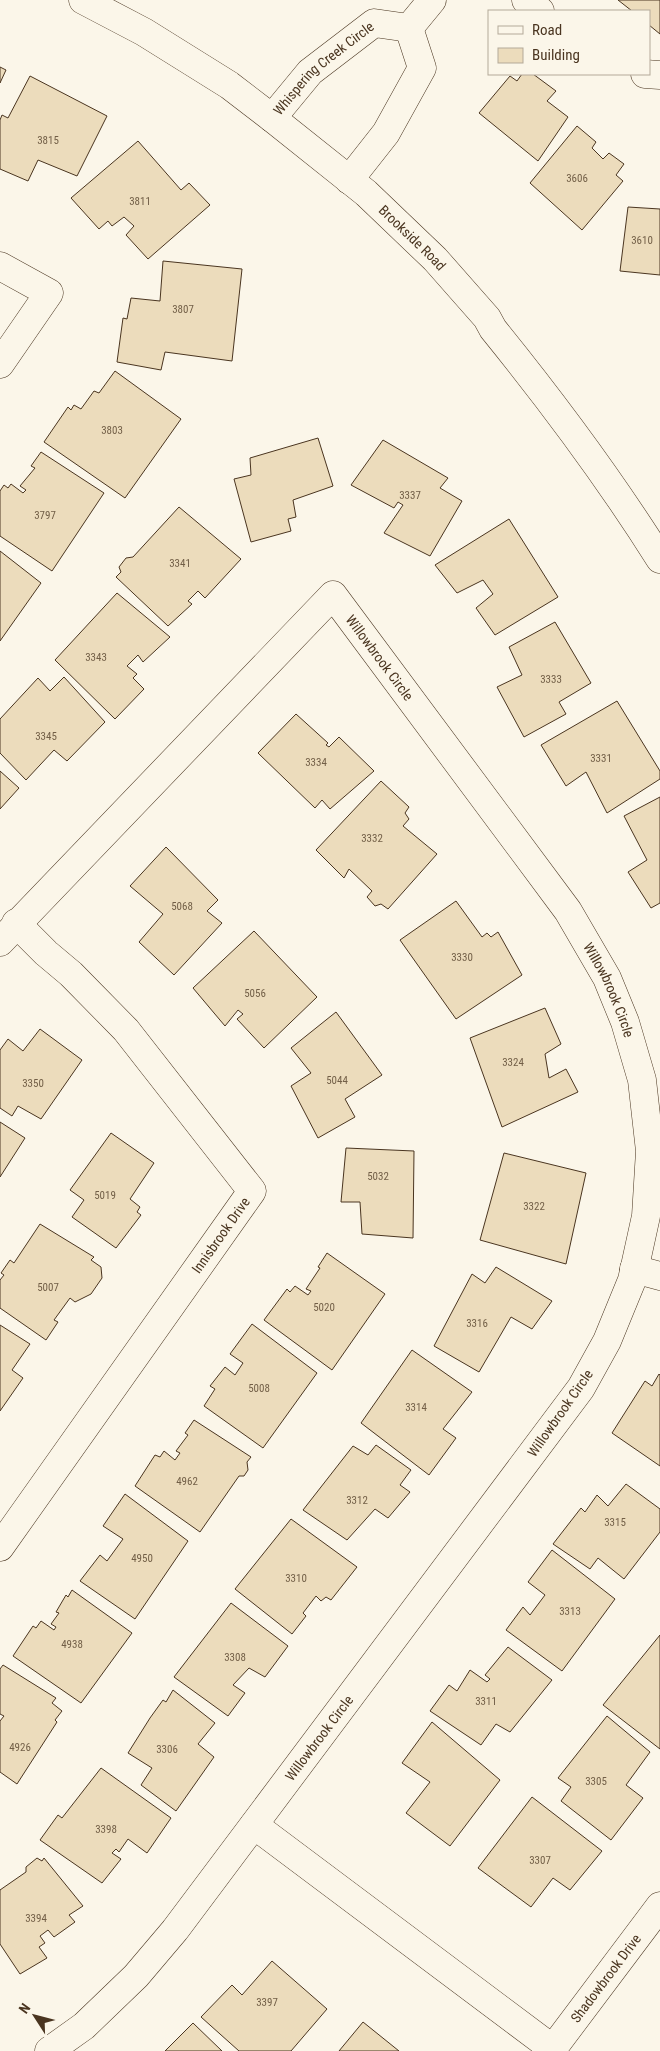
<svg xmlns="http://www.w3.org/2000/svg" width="660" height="2051" font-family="'Roboto Condensed',sans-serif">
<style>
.building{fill:#ecdcbc;stroke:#4a3520}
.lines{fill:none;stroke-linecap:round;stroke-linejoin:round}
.minor-casing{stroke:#4a3520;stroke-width:29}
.tertiary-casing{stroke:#4a3520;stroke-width:29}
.minor{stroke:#fbf6e9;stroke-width:28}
.tertiary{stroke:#fbf6e9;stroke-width:28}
.labels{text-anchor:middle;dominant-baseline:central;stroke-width:4;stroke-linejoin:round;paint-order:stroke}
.number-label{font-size:11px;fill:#725f47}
.street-label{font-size:14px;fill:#4a3520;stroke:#fbf6e9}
</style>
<rect width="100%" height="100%" fill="#fbf6e9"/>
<path class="building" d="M 618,0 L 660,0 L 660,34 L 649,25 L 649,11 L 632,11 Z
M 0,67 L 6,70 L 0,83 Z
M 522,74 L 533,74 L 556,91 L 547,101 L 568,117 L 538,161 L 479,113 L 510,76 L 517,81 Z
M 30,76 L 107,116 L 77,176 L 38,160 L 28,181 L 0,169 L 0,120 L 2,115 L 8,118 Z
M 577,126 L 596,142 L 592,148 L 603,159 L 609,153 L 624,164 L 616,175 L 623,181 L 582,230 L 530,183 Z
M 138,141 L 181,190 L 189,183 L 210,205 L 148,259 L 126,235 L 134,226 L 124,217 L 112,226 L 108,221 L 99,229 L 71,198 Z
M 628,207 L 660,209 L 660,275 L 620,271 Z
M 163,261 L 242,269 L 232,361 L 165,352 L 161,370 L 117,362 L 123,318 L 127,319 L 131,298 L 160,301 Z
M 115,371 L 181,419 L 125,498 L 44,442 L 68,407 L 71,410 L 74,405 L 81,409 L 94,391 L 99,393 Z
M 318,438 L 333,486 L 293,500 L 296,517 L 288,519 L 291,531 L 251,542 L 234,479 L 251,475 L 250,458 Z
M 383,440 L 448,478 L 440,488 L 462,501 L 430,556 L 384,533 L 403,505 L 398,502 L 394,508 L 351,485 Z
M 41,452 L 104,493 L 52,571 L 0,536 L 0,491 L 4,485 L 8,488 L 11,484 L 23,493 L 26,490 L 20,486 L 35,468 L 31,466 Z
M 179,507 L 241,559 L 205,598 L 198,591 L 188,601 L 192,604 L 168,626 L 116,577 L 121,572 L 119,567 L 126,558 L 133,557 Z
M 509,519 L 558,597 L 495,635 L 476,608 L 493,594 L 483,580 L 457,593 L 435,565 Z
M 0,551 L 41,583 L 0,641 Z
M 117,593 L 170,637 L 143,662 L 138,655 L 127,666 L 137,674 L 133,678 L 144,689 L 115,719 L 55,660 Z
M 555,622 L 591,683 L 559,702 L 566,714 L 524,737 L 497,687 L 522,675 L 509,647 Z
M 64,677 L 105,722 L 67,761 L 54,750 L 26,780 L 0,753 L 0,719 L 38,678 L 50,691 Z
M 617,701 L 660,771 L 660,779 L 607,813 L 586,772 L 566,786 L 541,745 Z
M 296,714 L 328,743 L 326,745 L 329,747 L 339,737 L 374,771 L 330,809 L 322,800 L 315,808 L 258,753 Z
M 0,771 L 19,788 L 0,809 Z
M 381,781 L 409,807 L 405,813 L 409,819 L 403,826 L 437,854 L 388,909 L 381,904 L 375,906 L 367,897 L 372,891 L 349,869 L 344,878 L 316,850 Z
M 660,797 L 660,903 L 651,908 L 628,872 L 647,860 L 624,816 Z
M 166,847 L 218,900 L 207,911 L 222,923 L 174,975 L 139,942 L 163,914 L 130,886 Z
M 456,901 L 482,937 L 487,933 L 491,937 L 498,932 L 522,975 L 456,1019 L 400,940 Z
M 254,931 L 317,997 L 264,1048 L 237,1019 L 243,1014 L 238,1010 L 225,1026 L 193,988 Z
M 545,1008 L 561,1044 L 545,1054 L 549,1078 L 566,1069 L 578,1092 L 502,1127 L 470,1038 Z
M 336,1012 L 382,1075 L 345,1099 L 355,1117 L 318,1138 L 291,1086 L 311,1073 L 291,1048 Z
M 40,1029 L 82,1060 L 41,1119 L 18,1106 L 12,1116 L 0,1108 L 0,1050 L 8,1039 L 23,1051 Z
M 0,1122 L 25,1138 L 0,1177 Z
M 111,1133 L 154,1163 L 130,1199 L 140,1207 L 137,1212 L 141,1215 L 116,1248 L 72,1217 L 84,1200 L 70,1190 Z
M 346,1148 L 414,1151 L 413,1238 L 362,1234 L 360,1202 L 341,1202 Z
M 504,1153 L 586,1173 L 566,1264 L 480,1240 Z
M 40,1224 L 94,1257 L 91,1260 L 101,1267 L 102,1278 L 91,1294 L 75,1302 L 70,1298 L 54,1320 L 58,1322 L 46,1340 L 0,1308 L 0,1280 L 4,1275 L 1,1273 L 10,1260 L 14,1263 Z
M 327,1253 L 385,1294 L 332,1370 L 264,1320 L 287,1289 L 290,1292 L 295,1286 L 308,1295 L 311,1291 L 306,1289 L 320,1268 L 318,1267 Z
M 496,1267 L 552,1301 L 532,1329 L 511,1317 L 479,1372 L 434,1346 L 472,1274 L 485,1283 Z
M 252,1324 L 317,1373 L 263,1448 L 204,1406 L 215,1389 L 210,1386 L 225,1367 L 235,1375 L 243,1363 L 230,1354 Z
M 0,1325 L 30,1344 L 12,1370 L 23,1378 L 0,1411 Z
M 412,1350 L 472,1392 L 443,1429 L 456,1438 L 429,1475 L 361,1423 Z
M 659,1374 L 660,1375 L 660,1466 L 612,1433 L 645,1381 L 652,1386 Z
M 194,1420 L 251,1457 L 247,1462 L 248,1470 L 244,1476 L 239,1476 L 200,1532 L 135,1486 L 155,1455 L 160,1457 L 164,1451 L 175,1460 L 180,1453 L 176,1451 L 188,1435 L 185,1433 Z
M 376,1445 L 411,1470 L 400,1485 L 410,1492 L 388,1518 L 375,1509 L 347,1540 L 303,1510 L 353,1446 L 368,1455 Z
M 626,1484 L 660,1509 L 660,1532 L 624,1579 L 598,1558 L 590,1569 L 553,1544 L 581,1508 L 585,1512 L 597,1495 L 608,1506 Z
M 125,1494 L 188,1541 L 135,1619 L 80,1581 L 100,1555 L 107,1561 L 123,1539 L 103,1526 Z
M 291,1519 L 357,1567 L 331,1600 L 326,1597 L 321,1601 L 316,1596 L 303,1613 L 306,1616 L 292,1634 L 235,1589 Z
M 552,1550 L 615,1599 L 562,1671 L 506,1630 L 523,1607 L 530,1615 L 545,1595 L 528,1582 Z
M 72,1590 L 132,1633 L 81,1703 L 13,1656 L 33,1626 L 36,1628 L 41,1621 L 54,1630 L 56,1627 L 51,1624 L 59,1613 L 56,1612 L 66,1595 L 68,1597 Z
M 231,1603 L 288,1646 L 265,1677 L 249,1668 L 233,1685 L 245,1693 L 228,1716 L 174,1677 Z
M 660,1635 L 660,1749 L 603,1705 Z
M 508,1647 L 552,1680 L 510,1732 L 496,1724 L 481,1745 L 430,1711 L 449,1685 L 457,1691 L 470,1670 L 487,1682 L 490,1679 L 485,1675 Z
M 3,1665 L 56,1698 L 52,1703 L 62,1711 L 55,1720 L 57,1722 L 17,1784 L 0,1772 L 0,1721 L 4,1716 L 0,1714 L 0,1669 Z
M 173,1690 L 215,1723 L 198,1744 L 214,1757 L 176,1811 L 141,1785 L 152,1768 L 128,1753 L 150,1718 L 163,1700 L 166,1702 Z
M 607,1716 L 650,1752 L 626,1785 L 643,1798 L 611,1840 L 561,1801 L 571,1787 L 558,1778 Z
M 432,1722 L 500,1780 L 450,1846 L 406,1813 L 430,1782 L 402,1763 Z
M 101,1768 L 171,1818 L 147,1853 L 128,1839 L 119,1852 L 116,1849 L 112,1853 L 121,1859 L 102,1883 L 40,1840 L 58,1815 L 62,1818 Z
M 532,1797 L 602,1851 L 570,1890 L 553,1878 L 531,1907 L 478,1868 Z
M 37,1858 L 42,1861 L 44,1858 L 83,1906 L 69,1915 L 75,1922 L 54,1937 L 48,1930 L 40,1936 L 45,1943 L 39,1947 L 47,1958 L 20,1974 L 0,1944 L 0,1890 L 26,1872 L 26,1867 Z
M 272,1961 L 327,2009 L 291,2051 L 239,2051 L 201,2017 L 232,1985 L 242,1995 Z
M 363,2022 L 399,2051 L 339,2051 Z
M 193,2023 L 222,2051 L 165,2051 Z"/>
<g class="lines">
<g class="minor-casing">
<g id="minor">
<path d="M 526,0 L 540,11"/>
<path d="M 409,28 L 432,0"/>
<path d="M 645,74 L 660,75"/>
<path id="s1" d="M 272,118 L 310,72 L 374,23 L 409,28"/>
<path d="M 349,180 L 386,133 L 422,68 L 409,28"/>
<path d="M 0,266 L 49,293 L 0,364"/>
<path id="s2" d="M 0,942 L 333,595 L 568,911 L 607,978 L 625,1022 L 642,1080 L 650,1151 L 646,1216 L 632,1280 L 607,1341 L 581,1388 L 175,1930 L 136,1976 L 84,2026 L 49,2051"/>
<path d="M 634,1269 L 660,1276"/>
<path id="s3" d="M 0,1547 L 252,1191 L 126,1030 L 71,974 L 46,953 L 16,923"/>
<path d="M 254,1825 L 553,2049"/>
<path id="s4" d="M 551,2051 L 660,1906"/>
</g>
</g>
<g class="tertiary-casing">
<g id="tertiary">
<path id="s5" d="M 83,0 L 144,32 L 229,85 L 272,118 L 366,193 L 435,259 L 487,318 L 493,329 C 553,403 609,478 660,559"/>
</g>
</g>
<use href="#minor" class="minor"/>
<use href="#tertiary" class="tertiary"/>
</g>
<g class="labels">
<g class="number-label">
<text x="48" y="140">3815</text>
<text x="577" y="178">3606</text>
<text x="140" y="201">3811</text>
<text x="642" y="240">3610</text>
<text x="183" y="309">3807</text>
<text x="112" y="430">3803</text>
<text x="410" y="495">3337</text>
<text x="45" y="515">3797</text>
<text x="180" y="563">3341</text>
<text x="96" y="657">3343</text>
<text x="551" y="679">3333</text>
<text x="46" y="736">3345</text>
<text x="601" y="758">3331</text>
<text x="316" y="762">3334</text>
<text x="372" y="838">3332</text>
<text x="182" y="906">5068</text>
<text x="462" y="957">3330</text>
<text x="255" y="993">5056</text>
<text x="513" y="1062">3324</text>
<text x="337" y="1080">5044</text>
<text x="33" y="1083">3350</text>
<text x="378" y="1176">5032</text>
<text x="105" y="1195">5019</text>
<text x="534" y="1206">3322</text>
<text x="48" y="1287">5007</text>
<text x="324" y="1307">5020</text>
<text x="477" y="1323">3316</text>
<text x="259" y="1388">5008</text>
<text x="416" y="1407">3314</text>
<text x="187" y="1481">4962</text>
<text x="357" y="1500">3312</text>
<text x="615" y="1522">3315</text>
<text x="142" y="1558">4950</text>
<text x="296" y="1578">3310</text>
<text x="570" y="1611">3313</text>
<text x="72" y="1644">4938</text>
<text x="235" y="1657">3308</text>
<text x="486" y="1701">3311</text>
<text x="20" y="1747">4926</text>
<text x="167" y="1749">3306</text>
<text x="596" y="1781">3305</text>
<text x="106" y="1829">3398</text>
<text x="540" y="1860">3307</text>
<text x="36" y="1918">3394</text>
<text x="267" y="2002">3397</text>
</g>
<g class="street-label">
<text stroke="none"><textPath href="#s1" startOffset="72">Whispering Creek Circle</textPath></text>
<text stroke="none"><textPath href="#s5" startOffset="408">Brookside Road</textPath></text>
<text stroke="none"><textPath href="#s2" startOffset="559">Willowbrook Circle</textPath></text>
<text stroke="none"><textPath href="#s2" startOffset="964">Willowbrook Circle</textPath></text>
<text stroke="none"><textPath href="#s3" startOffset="382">Innisbrook Drive</textPath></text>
<text transform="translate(560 1413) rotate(-55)">Willowbrook Circle</text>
<text transform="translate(319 1738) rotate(-53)">Willowbrook Circle</text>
<text stroke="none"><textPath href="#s4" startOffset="91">Shadowbrook Drive</textPath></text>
</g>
</g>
<rect x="488" y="10" width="162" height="65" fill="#fbf6e9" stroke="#b4a999"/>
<rect x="498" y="26" width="25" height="8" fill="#fbf6e9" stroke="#b4a999"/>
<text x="532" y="35" font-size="15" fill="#4a3520">Road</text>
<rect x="498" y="48" width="25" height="15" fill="#ecdcbc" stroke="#b4a999"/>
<text x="532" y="60" font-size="15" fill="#4a3520">Building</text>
<g transform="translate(35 2016) rotate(306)" stroke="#fbf6e9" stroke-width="4" paint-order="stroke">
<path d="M0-4L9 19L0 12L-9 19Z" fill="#4a3520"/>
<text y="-8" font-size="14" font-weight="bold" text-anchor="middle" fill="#4a3520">N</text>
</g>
</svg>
